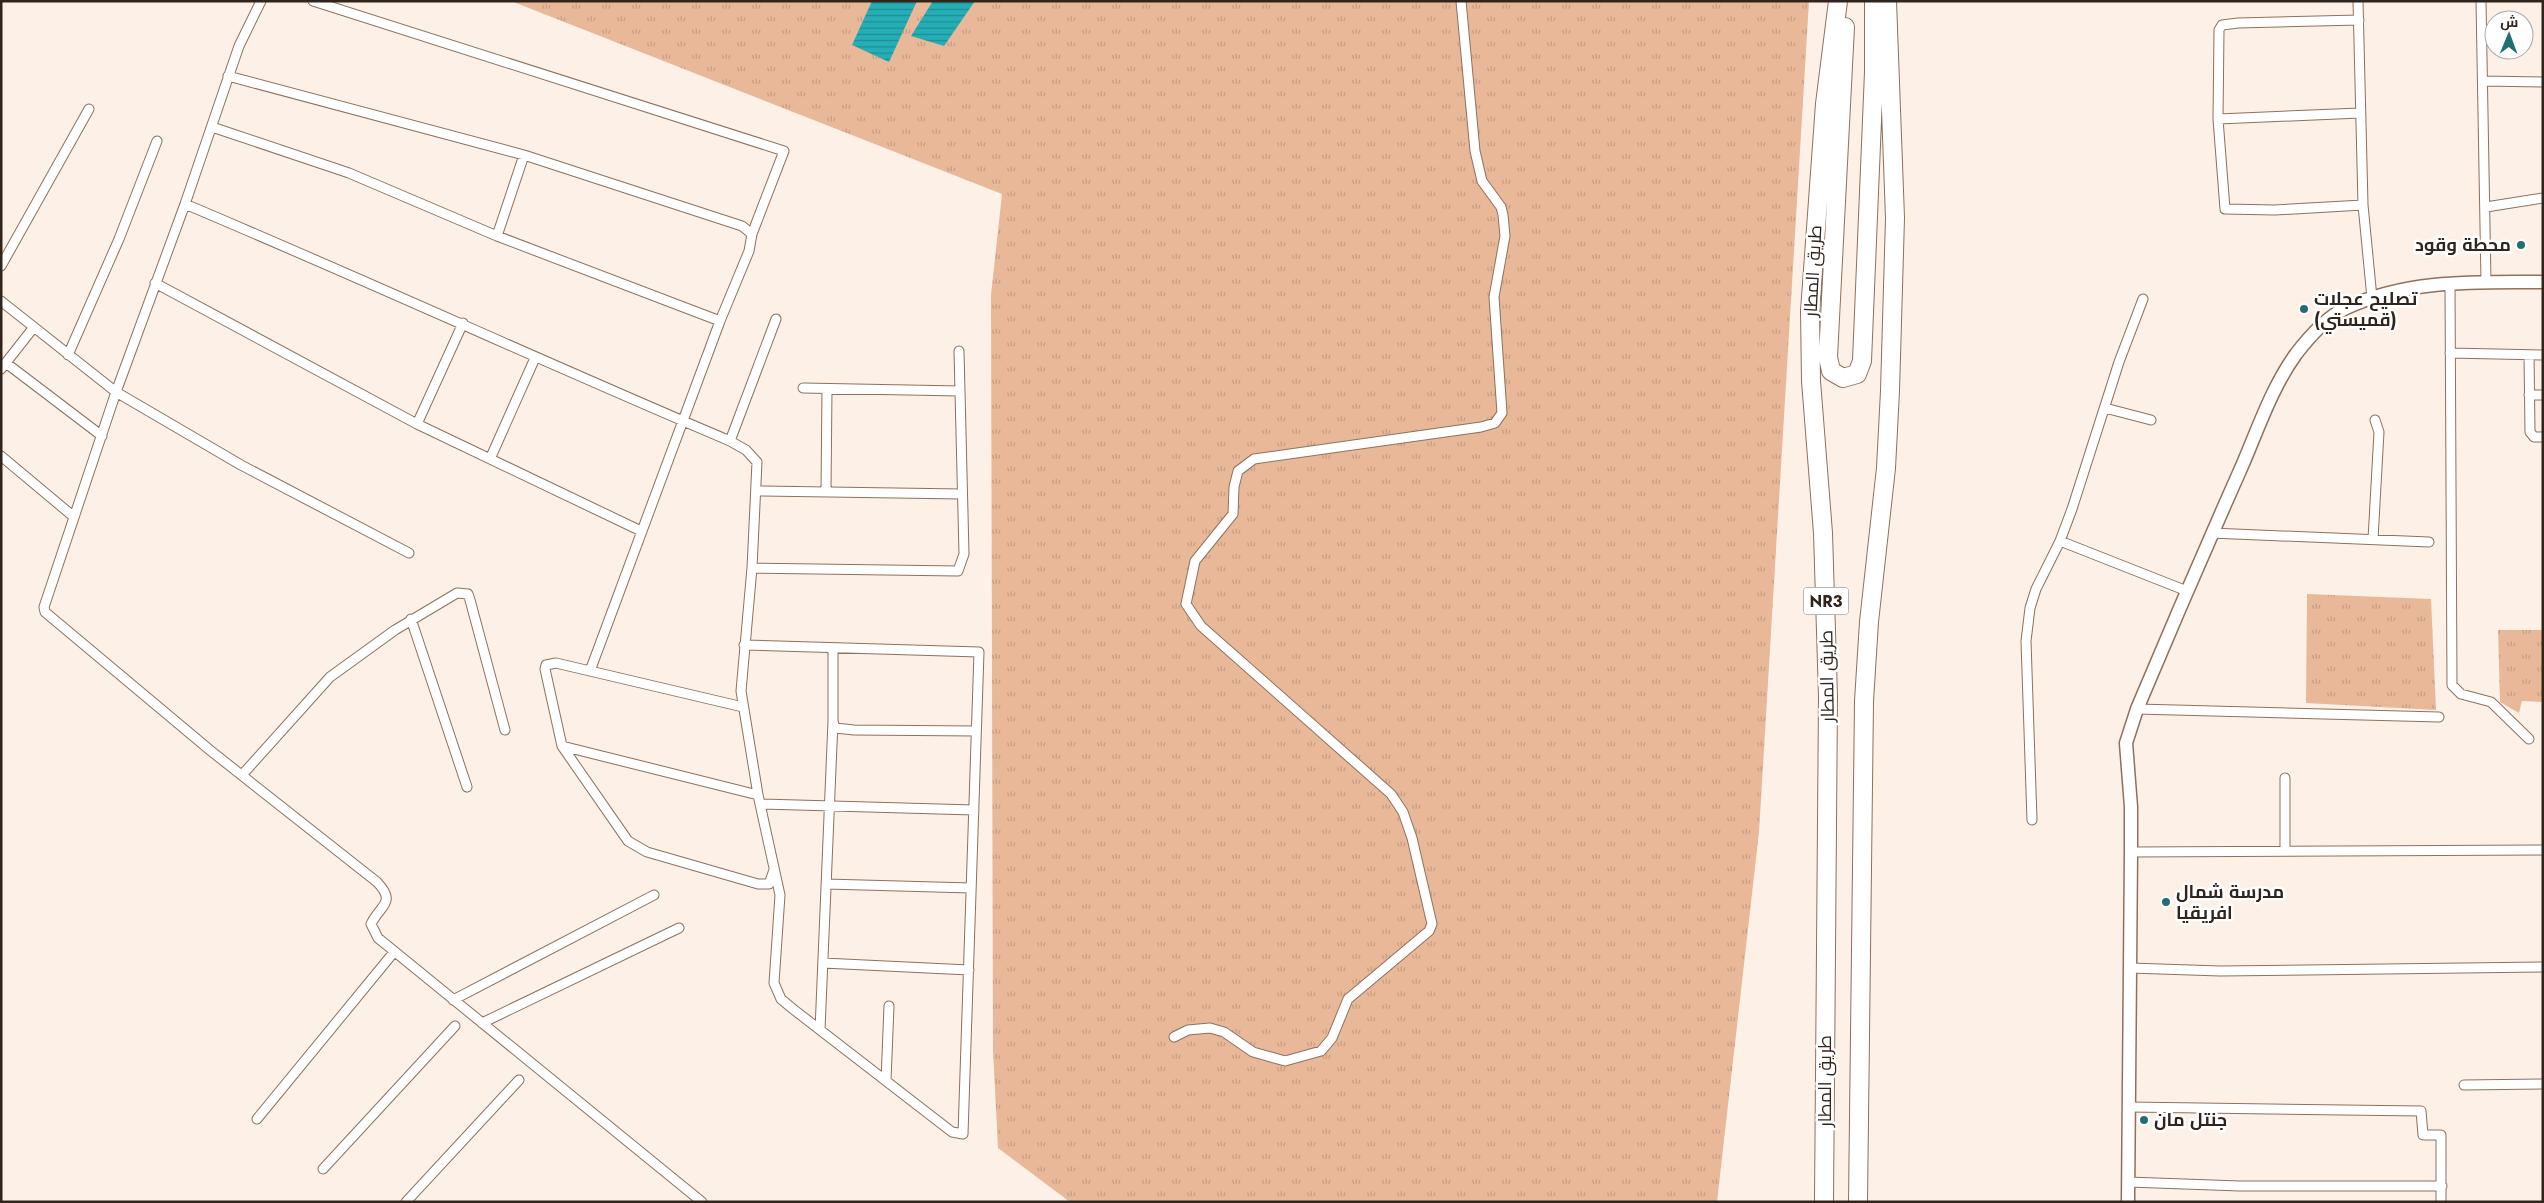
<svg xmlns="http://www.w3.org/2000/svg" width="2544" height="1203" font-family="Jost,Cairo,sans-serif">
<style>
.grass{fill:url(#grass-tufts)}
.water{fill:url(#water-rules)}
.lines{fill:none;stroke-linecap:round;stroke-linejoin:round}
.street-casing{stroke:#8d715d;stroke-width:11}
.secondary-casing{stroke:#8d715d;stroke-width:15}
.highway-casing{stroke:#8d715d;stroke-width:20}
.street{stroke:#fff;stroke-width:9}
.secondary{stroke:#fff;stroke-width:12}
.highway{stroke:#fff;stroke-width:18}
.poi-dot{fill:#226e72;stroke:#fff;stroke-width:2}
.labels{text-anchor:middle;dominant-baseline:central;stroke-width:5;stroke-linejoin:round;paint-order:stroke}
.shield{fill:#fff;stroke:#6e6660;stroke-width:1}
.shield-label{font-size:16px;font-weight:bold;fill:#30241c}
.poi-label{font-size:18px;font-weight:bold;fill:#30241c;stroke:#fff;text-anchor:start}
.street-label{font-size:18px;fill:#30241c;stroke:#fff}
</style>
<defs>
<pattern id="grass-tufts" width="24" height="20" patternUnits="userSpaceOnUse" patternTransform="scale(1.25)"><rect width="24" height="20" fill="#e8b899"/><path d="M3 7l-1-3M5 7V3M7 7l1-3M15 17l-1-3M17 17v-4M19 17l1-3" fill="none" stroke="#c79e83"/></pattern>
<pattern id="water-rules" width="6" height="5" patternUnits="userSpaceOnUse" patternTransform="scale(1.25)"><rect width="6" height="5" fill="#24aeb6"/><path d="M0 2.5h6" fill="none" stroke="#208d93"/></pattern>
</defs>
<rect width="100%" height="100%" fill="#fdf0e7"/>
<path class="grass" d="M 511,1 L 1809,1 L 1759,832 L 1717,1202 L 1070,1202 L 998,1148 L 993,1050 L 991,295 L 1002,194 Z
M 2307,594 L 2431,599 L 2436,710 L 2306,703 Z
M 2498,630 L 2543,630 L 2543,702 L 2522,701 L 2519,713 L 2500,702 Z"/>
<path class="water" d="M 872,1 L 917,1 L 889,62 L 852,45 Z
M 933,1 L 975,1 L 944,46 L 911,36 Z"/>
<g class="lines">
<g class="street-casing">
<path id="street" d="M 261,1 L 239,46 L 185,204 L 116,392 L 44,607 L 45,612 L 211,751 L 377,882 C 397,903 380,905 371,924 L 378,938 L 702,1202
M 313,1 L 784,151 L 752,234
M 2358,1 L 2363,205 L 2372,298
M 2481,1 L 2486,282
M 2359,20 L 2238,23 L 2222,25 L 2219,30 L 2218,119 L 2225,209 L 2275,210 L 2363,205
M 228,76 L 524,155 L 742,226 L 752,234 L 749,251 L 720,321 L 590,671
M 2483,81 L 2543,82
M 2218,119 L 2360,113
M 212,127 L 349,173 L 497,236 L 720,321
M 185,204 C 368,281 548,364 730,441 L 746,450 L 757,462 L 752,568 L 741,691 L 758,795 L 780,895 L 774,983 L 781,999 L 793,1009 L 952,1132 L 963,1134 L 979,652 L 744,645
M 2486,207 L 2543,198
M 497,236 L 524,155
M 1,266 L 89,109
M 155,283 L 417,424 L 641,531
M 2450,283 L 2452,685 L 2461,694 L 2491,702 L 2529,739
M 1,301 L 116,392 L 241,465 L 409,553
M 2450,353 L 2543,355
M 68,355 L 119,239 L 157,141
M 2529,355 L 2530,432 L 2534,437 L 2543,437
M 6,363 L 102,436
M 1,369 L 34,327
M 803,388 L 960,391
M 2529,395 L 2543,395
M 2105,408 L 2151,420
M 417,424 L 463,323
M 730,441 L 776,319
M 1,456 L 74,517
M 490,459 L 535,358
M 756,491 L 962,494
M 826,491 L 827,389
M 2211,533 L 2429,542
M 2373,539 L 2379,432 L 2375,420
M 2060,541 L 2187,591
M 752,568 L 958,571 L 964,554 L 959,351
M 411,619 L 467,787
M 833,648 L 833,721 L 835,728 L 854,730 L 976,731
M 743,707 L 556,663 L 546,665 L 545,669 L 562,746 L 628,841 L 647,852 L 758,884 L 769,884 L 774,870
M 2137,709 L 2439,717
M 562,746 L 758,795
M 242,775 L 330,677 L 395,630 L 457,593 L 468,594 L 470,600 L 505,730
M 760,804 L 974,810
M 2032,820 L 2026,641 L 2030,608 L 2036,589 L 2060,541 L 2072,509 L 2119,362 L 2143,299
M 2285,851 L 2285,778
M 2131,852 L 2543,850
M 826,884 L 971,888
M 823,963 L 969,970
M 2130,968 L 2220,971 L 2543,967
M 453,1000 L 654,895
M 482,1023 L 679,928
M 820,1030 L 833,721
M 1174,1037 L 1188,1030 L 1210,1028 L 1224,1032 L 1253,1052 L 1285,1061 L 1321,1051 L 1332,1038 L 1348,999 L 1429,931 L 1432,924 L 1412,838 L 1403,812 L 1391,794 L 1201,626 L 1186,604 L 1195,561 L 1233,514 L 1234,487 L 1238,471 L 1254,459 L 1481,427 L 1495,423 L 1502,413 L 1494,297 L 1505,236 L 1503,215 L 1501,207 L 1482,181 L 1475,151 L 1461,1
M 886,1081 L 889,1006
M 2464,1085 L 2543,1084
M 2130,1107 L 2421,1111 L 2423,1135 L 2441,1135 L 2441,1202
M 257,1119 L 394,952
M 323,1169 L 455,1026
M 2128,1182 L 2240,1186 L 2442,1186
M 406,1202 L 519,1080"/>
</g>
<g class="secondary-casing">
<path id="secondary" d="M 2128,1202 L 2131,852 L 2131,807 L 2126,743 L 2137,709 C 2171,628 2206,547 2242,466 C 2258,429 2272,387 2296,354 C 2309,337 2327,317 2346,308 C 2408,279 2476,282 2543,282"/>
</g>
<g class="highway-casing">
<path id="highway" d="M 1845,27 L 1828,357 L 1831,371 L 1843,378 L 1857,374 L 1862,361 L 1874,72 L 1874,1
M 1824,1202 L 1828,697 L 1823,533 L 1811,381 L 1810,311 L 1825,104 L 1838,1
M 1858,1202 L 1864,701 L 1869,622 L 1886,468 L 1890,391 L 1895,218 L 1887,1"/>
</g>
<use href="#street" class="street"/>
<use href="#secondary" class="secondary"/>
<use href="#highway" class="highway"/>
</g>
<g class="poi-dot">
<circle cx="2521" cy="245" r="5"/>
<circle cx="2304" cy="309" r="5"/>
<circle cx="2166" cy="902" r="5"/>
<circle cx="2144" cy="1120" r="5"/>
</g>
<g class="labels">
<rect class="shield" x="1803.5" y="587.5" width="45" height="27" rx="4"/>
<g class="shield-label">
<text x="1826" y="601">NR3</text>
</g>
<g class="poi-label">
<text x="2511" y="245" text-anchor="end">محطة وقود</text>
<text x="2314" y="299">تصليح عجلات<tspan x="2314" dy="21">(قميستي)</tspan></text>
<text x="2176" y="892">مدرسة شمال<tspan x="2176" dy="21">افريقيا</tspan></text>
<text x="2154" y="1120">جنتل مان</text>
</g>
<g class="street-label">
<text transform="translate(1813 271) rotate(-87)">طريق المطار</text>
<text transform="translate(1827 676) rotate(-91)">طريق المطار</text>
<text transform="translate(1825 1081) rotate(-90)">طريق المطار</text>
</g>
</g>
<rect width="2544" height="1203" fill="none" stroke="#30241c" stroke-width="5"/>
<g transform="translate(2509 35) rotate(1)"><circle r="24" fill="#ffffff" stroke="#aca7a4"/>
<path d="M0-4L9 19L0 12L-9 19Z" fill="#226e72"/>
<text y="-8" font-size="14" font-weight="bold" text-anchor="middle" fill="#30241c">ش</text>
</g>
</svg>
